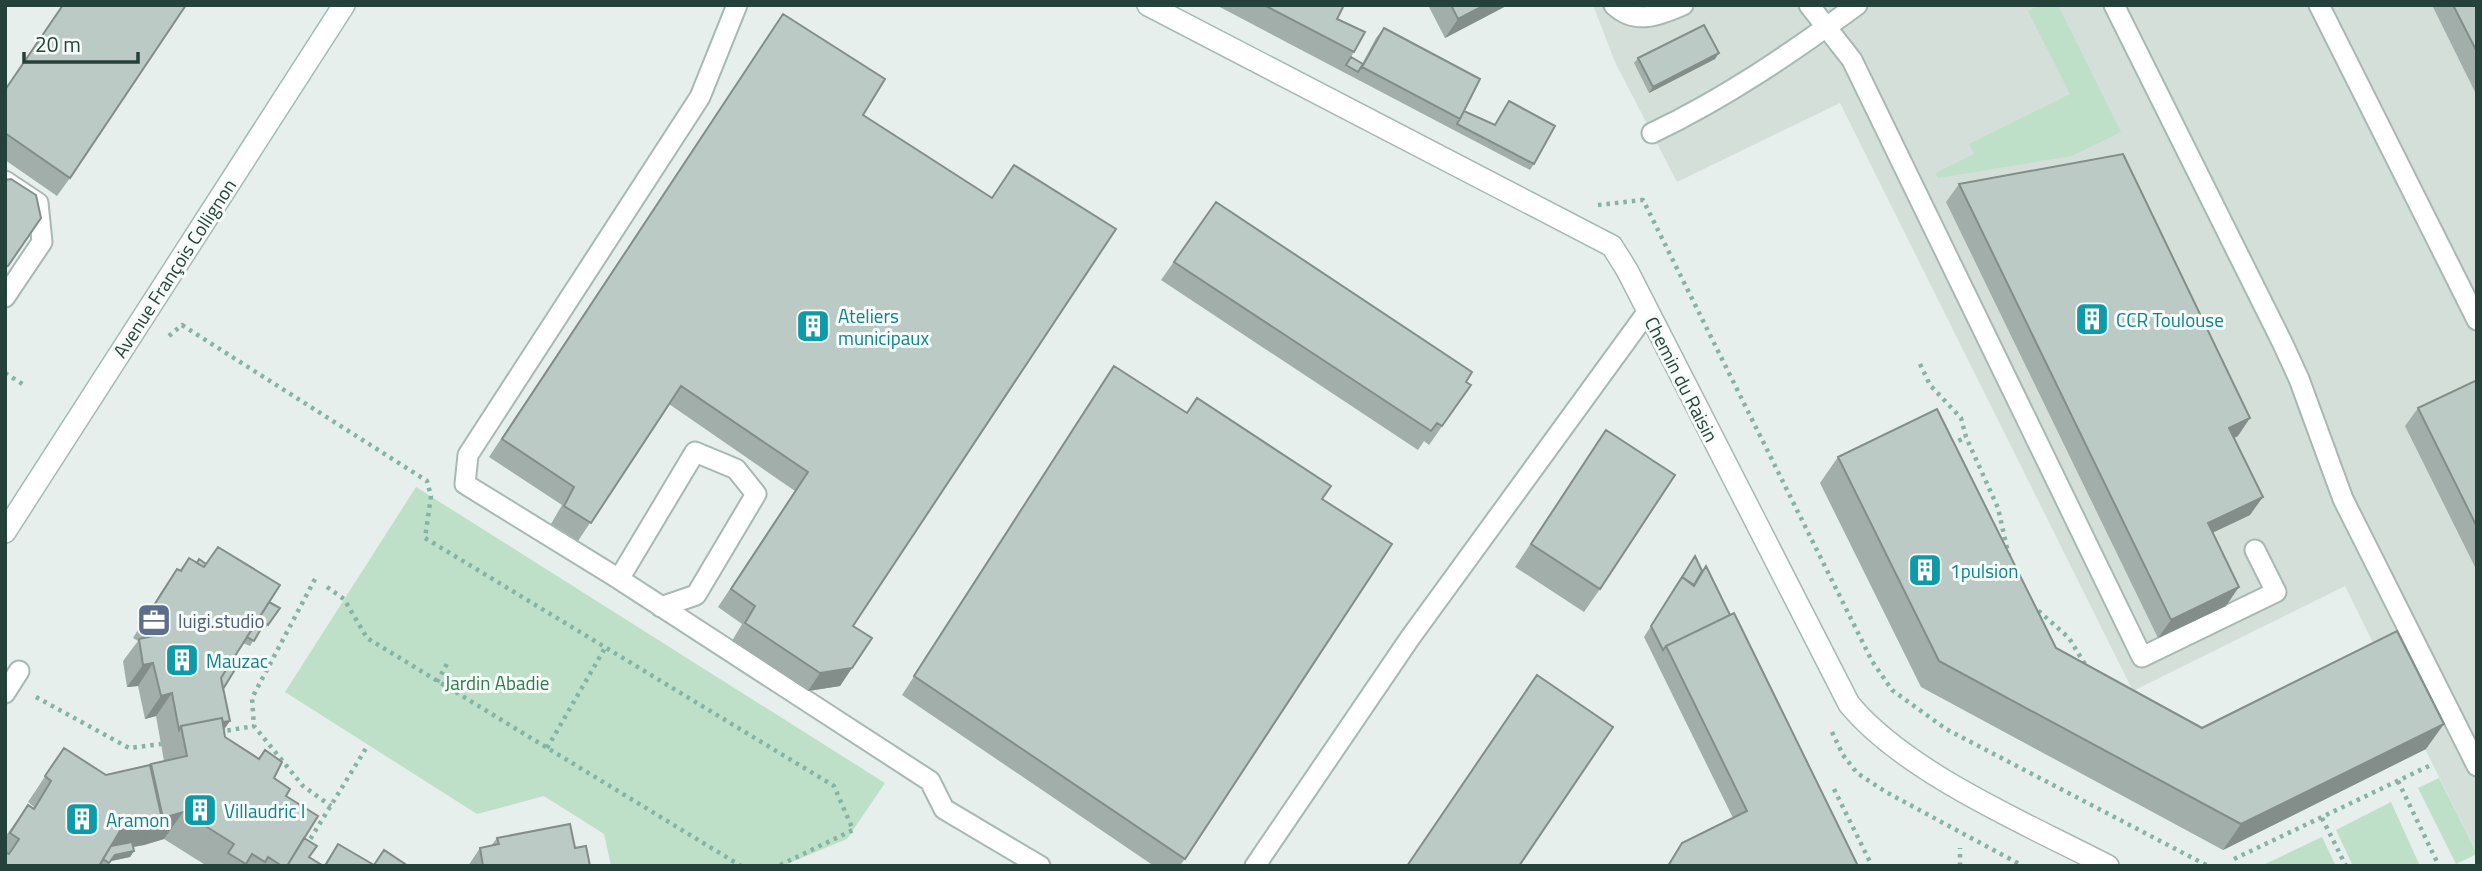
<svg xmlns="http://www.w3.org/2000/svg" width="2482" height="871" font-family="'Titillium Web',sans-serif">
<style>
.built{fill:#d4dfda}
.green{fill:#bfe0c8}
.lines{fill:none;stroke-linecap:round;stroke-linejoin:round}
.lane-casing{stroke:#a8b8b2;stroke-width:23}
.street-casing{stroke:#a8b8b2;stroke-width:24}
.secondary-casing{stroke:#a4bbb3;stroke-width:24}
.path{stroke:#86b3a5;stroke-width:4.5;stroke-dasharray:3.5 5;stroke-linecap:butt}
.lane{stroke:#fff;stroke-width:19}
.street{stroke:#fff;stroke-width:21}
.secondary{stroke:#fff;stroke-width:21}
.wall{fill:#a1aea9}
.shaded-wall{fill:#838d89}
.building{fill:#bbcac4;stroke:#838d89;stroke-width:2}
.labels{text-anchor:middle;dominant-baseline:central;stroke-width:6;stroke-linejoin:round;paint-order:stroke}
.street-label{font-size:19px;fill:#24423a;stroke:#f7fbf9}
.culture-label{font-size:19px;fill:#0d838f;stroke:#f7fbf9;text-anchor:start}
.service-label{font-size:19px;fill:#4e5e75;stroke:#f7fbf9;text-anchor:start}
.park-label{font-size:19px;fill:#2d7a4b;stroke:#f7fbf9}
</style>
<rect width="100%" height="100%" fill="#e6efeb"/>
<path class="built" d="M 1593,5 L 2477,5 L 2477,854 L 2345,586 L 2133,691 L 1840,103 L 1677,182 L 1615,62 Z"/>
<path class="green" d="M 2039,5 L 2058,5 L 2121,132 L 2072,156 L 1938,178 L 1935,173 L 1974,154 L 1969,144 L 2070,94 L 2028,11 Z
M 416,487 L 885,783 L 847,839 L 782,866 L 611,866 L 604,834 L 544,796 L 477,814 L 285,692 Z
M 2439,778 L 2477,854 L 2456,864 L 2418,788 Z
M 2391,802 L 2420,866 L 2353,866 L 2336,830 Z
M 2322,837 L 2336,866 L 2263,865 Z"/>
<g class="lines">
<g class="lane-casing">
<path id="lane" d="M 737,5 L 700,97 L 468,455 L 465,484 L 619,579 L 930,781 L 944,809 L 1040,866
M 1614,5 C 1635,25 1658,16 1683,5
M 1809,5 L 1852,60 L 2142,657 L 2276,592 L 2255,550
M 2114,5 L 2282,342 L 2299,379 L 2343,499 L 2477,766
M 2319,5 L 2477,320
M 1652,133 C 1726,98 1791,53 1857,5
M 5,181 L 38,203 L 42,242 L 5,297
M 619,579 L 695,452 L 736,469 L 756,494 L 696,595 L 661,607
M 5,693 L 19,671
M 1255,866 L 1410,638 L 1648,311"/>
</g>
<g class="street-casing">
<path id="street" d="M 1148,5 L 1612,246 L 1627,270 L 1849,704 C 1906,773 2027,824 2108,866"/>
</g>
<g class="secondary-casing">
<path id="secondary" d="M 5,532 L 344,5"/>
</g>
<path class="path" d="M 1598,205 L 1643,200 L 1872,661 L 1892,690 L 1946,729 L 2208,866
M 169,336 L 182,325 L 427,481 L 431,496 L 425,538 L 834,786 L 853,830 L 778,866
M 1920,364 L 1930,385 L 1961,418 L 1966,437 L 1998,508 L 2009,557
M 5,373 L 24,385
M 1951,445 L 1966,437
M 315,579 L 252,698 L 254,726 L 303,786 L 331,806
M 327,587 L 344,599 L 367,638 L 741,866
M 2032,605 L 2069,638 L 2086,666
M 437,682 L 449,660
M 36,697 L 129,748 L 161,744
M 219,732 L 254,726
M 1832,732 L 1843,755 L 1857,773 L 1886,792 L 2023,866
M 547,748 L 605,648
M 2398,781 L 2439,866
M 1834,789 L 1872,866
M 2322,818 L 2346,866
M 306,846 L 368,745
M 2234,859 L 2433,764
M 1960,866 L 1960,848"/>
<use href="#lane" class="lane"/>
<use href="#street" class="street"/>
<use href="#secondary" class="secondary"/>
</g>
<path class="wall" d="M 1216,5 L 1344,5 L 1337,19 L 1354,52 L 1351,57 L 1362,64 L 1376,38 L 1384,28 L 1464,111 L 1534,164 L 1530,170 Z
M 1428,5 L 1508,5 L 1445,38 Z
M 2432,5 L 2477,5 L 2477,96 Z
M 783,14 L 863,115 L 852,668 L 840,686 L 808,691 L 732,641 L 742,624 L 718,607 L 795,491 L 669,404 L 578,541 L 551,524 L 562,505 L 489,457 Z
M 1638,58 L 1715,59 L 1649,93 L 1634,63 Z
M 5,90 L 70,178 L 57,196 L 5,160 Z
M 1959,184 L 2238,436 L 2234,438 L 2250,515 L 2212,533 L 2226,606 L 2158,638 L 1946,202 Z
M 1216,202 L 1471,385 L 1429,445 L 1424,441 L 1418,450 L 1161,280 Z
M 1114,366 L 1392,544 L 1180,866 L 1154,866 L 902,695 Z
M 2477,380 L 2477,571 L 2405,426 L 2418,408 Z
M 1606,430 L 1600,589 L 1584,612 L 1515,567 Z
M 1838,457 L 2056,648 L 2202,728 L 2426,749 L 2223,850 L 1921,687 L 1820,483 Z
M 1695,556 L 1702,571 L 1730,615 L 1858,866 L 1667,866 L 1682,843 L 1733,818 L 1644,637 Z
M 189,558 L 197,563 L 206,564 L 280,608 L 264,630 L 261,628 L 250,646 L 243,643 L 233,659 L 223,689 L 224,729 L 225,737 L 274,778 L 286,796 L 304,838 L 309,857 L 324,865 L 338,844 L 374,865 L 408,866 L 207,866 L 164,839 L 144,845 L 133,847 L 134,851 L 130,857 L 111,861 L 107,866 L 102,866 L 100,864 L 5,866 L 5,837 L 28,805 L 33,808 L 34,807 L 28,802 L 64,748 L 106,775 L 164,761 L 156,716 L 145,719 L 138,686 L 127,687 L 123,661 L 138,641 L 133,638 L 161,592 L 177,569 L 180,570 Z
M 497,838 L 575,848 L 590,866 L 468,866 L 480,848 L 491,846 Z"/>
<path class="shaded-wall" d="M 1485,5 L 1508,5 L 1445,38 L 1458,19 Z
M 1719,53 L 1715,59 L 1649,93 L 1653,87 Z
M 2250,418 L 2238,436 L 2217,446 L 2229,428 Z
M 2263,497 L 2250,515 L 2195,541 L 2208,523 Z
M 2239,587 L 2226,606 L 2158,638 L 2171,620 Z
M 153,663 L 138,686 L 127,687 L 143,665 Z
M 852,668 L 840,686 L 808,691 L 820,673 Z
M 172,693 L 156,716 L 145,719 L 161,696 Z
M 230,721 L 214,744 L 182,729 Z
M 2444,724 L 2426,749 L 2223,850 L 2241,824 Z
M 183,812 L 164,839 L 144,845 L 163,818 Z
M 162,819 L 144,845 L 105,852 L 123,826 Z
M 134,851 L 130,857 L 111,861 L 115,855 Z"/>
<path class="building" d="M 63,5 L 186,5 L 70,178 L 5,133 L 5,90 Z
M 1264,5 L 1344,5 L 1337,19 L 1365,32 L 1354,52 Z
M 1451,5 L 1485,5 L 1458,19 Z
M 2453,5 L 2477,5 L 2477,52 Z
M 783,14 L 885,79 L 863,115 L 992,198 L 1014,165 L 1116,229 L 853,626 L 872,638 L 852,668 L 820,673 L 745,623 L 755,606 L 731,589 L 808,472 L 681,386 L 591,523 L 564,506 L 574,487 L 502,439 Z
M 1704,25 L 1719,53 L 1653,87 L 1638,58 Z
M 1384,28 L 1480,79 L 1460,119 L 1362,67 Z
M 1351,57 L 1363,64 L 1358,72 L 1346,65 Z
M 1509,101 L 1555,126 L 1534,164 L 1457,124 L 1464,111 L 1495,125 Z
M 2123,154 L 2250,418 L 2229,428 L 2263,497 L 2208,523 L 2239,587 L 2171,620 L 1959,184 Z
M 11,179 L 36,195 L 41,218 L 8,266 L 5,267 L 5,180 Z
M 1216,202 L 1472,372 L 1466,382 L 1471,385 L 1442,426 L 1437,423 L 1431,431 L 1174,262 Z
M 1114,366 L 1187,413 L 1197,398 L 1331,486 L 1322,499 L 1392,544 L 1185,859 L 914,676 Z
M 2477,380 L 2477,527 L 2418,408 Z
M 1937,409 L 2056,648 L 2202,728 L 2397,631 L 2444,724 L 2241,824 L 1939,661 L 1838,457 Z
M 1606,430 L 1675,475 L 1600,589 L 1531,544 Z
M 218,547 L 280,585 L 221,678 L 230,721 L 223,722 L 222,718 L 181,726 L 179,730 L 172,693 L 161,696 L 153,663 L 143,665 L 139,639 L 157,635 L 164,624 L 148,615 L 177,569 L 181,571 L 189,558 L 204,567 Z
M 1695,556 L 1702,571 L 1694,585 L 1682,577 L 1679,582 Z
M 199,559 L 206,564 L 204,567 L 197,563 Z
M 1706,566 L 1730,615 L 1666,646 L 1663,650 L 1651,626 L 1682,577 L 1694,586 Z
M 269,602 L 280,608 L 268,625 L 265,622 L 254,641 L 247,637 Z
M 1734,613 L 1858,866 L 1668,866 L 1682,843 L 1747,811 L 1666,646 Z
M 233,659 L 239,663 L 223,689 L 221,678 Z
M 1537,675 L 1613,727 L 1519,866 L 1407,866 Z
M 222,718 L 225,737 L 259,759 L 265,750 L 282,762 L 274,778 L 290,789 L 286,796 L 318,816 L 287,866 L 282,866 L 268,857 L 265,862 L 252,854 L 246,864 L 228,853 L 234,844 L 183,812 L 163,818 L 151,764 L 187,756 L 181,726 Z
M 64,748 L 106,775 L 150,765 L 162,819 L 123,826 L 99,866 L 5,866 L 5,852 L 9,854 L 19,839 L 10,833 L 28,805 L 34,809 L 51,781 L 45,776 Z
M 570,824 L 575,848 L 586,846 L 590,866 L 483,866 L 480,848 L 499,844 L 497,838 Z
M 304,838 L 317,846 L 309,857 L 323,866 L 287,866 Z
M 132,842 L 134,851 L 115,855 L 109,863 L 103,859 L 111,846 Z
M 338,844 L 374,865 L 384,850 L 408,866 L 325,866 Z"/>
<defs>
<g id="building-square" transform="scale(1.75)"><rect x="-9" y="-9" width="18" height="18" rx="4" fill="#0f9aa8" stroke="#f7fbf9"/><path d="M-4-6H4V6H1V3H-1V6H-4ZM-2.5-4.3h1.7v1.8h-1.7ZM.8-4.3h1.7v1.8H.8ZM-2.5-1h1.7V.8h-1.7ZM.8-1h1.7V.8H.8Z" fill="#fff"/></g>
<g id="office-square" transform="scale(1.75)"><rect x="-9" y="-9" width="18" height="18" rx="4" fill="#5c6f8a" stroke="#f7fbf9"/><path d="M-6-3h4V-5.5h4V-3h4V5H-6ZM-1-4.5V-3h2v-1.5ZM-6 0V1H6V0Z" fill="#fff"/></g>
</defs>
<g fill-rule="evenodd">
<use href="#building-square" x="2092" y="319"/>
<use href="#building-square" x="813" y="326"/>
<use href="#building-square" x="1925" y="570"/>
<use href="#office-square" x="154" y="620"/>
<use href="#building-square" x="182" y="660"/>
<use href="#building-square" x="200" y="810"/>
<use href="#building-square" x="82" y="819"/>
</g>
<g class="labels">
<g class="street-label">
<text transform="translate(174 268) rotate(-57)">Avenue François Collignon</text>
<text transform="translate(1682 379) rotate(63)">Chemin du Raisin</text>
</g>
<g class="culture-label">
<text x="838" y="315">Ateliers<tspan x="838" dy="22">municipaux</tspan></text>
<text x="2116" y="319">CCR Toulouse</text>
<text x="1950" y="570">1pulsion</text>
<text x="206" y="660">Mauzac</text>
<text x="224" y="810">Villaudric I</text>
<text x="106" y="819">Aramon</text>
</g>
<g class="service-label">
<text x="178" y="620">luigi.studio</text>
</g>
<g class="park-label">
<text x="497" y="682">Jardin Abadie</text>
</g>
</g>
<rect width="2482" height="871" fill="none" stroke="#24423a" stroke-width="14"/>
<path d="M24 52v10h114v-10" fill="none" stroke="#24423a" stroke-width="3.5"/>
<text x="35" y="52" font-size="21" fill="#24423a" stroke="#f7fbf9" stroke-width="5" paint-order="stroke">20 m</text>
</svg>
